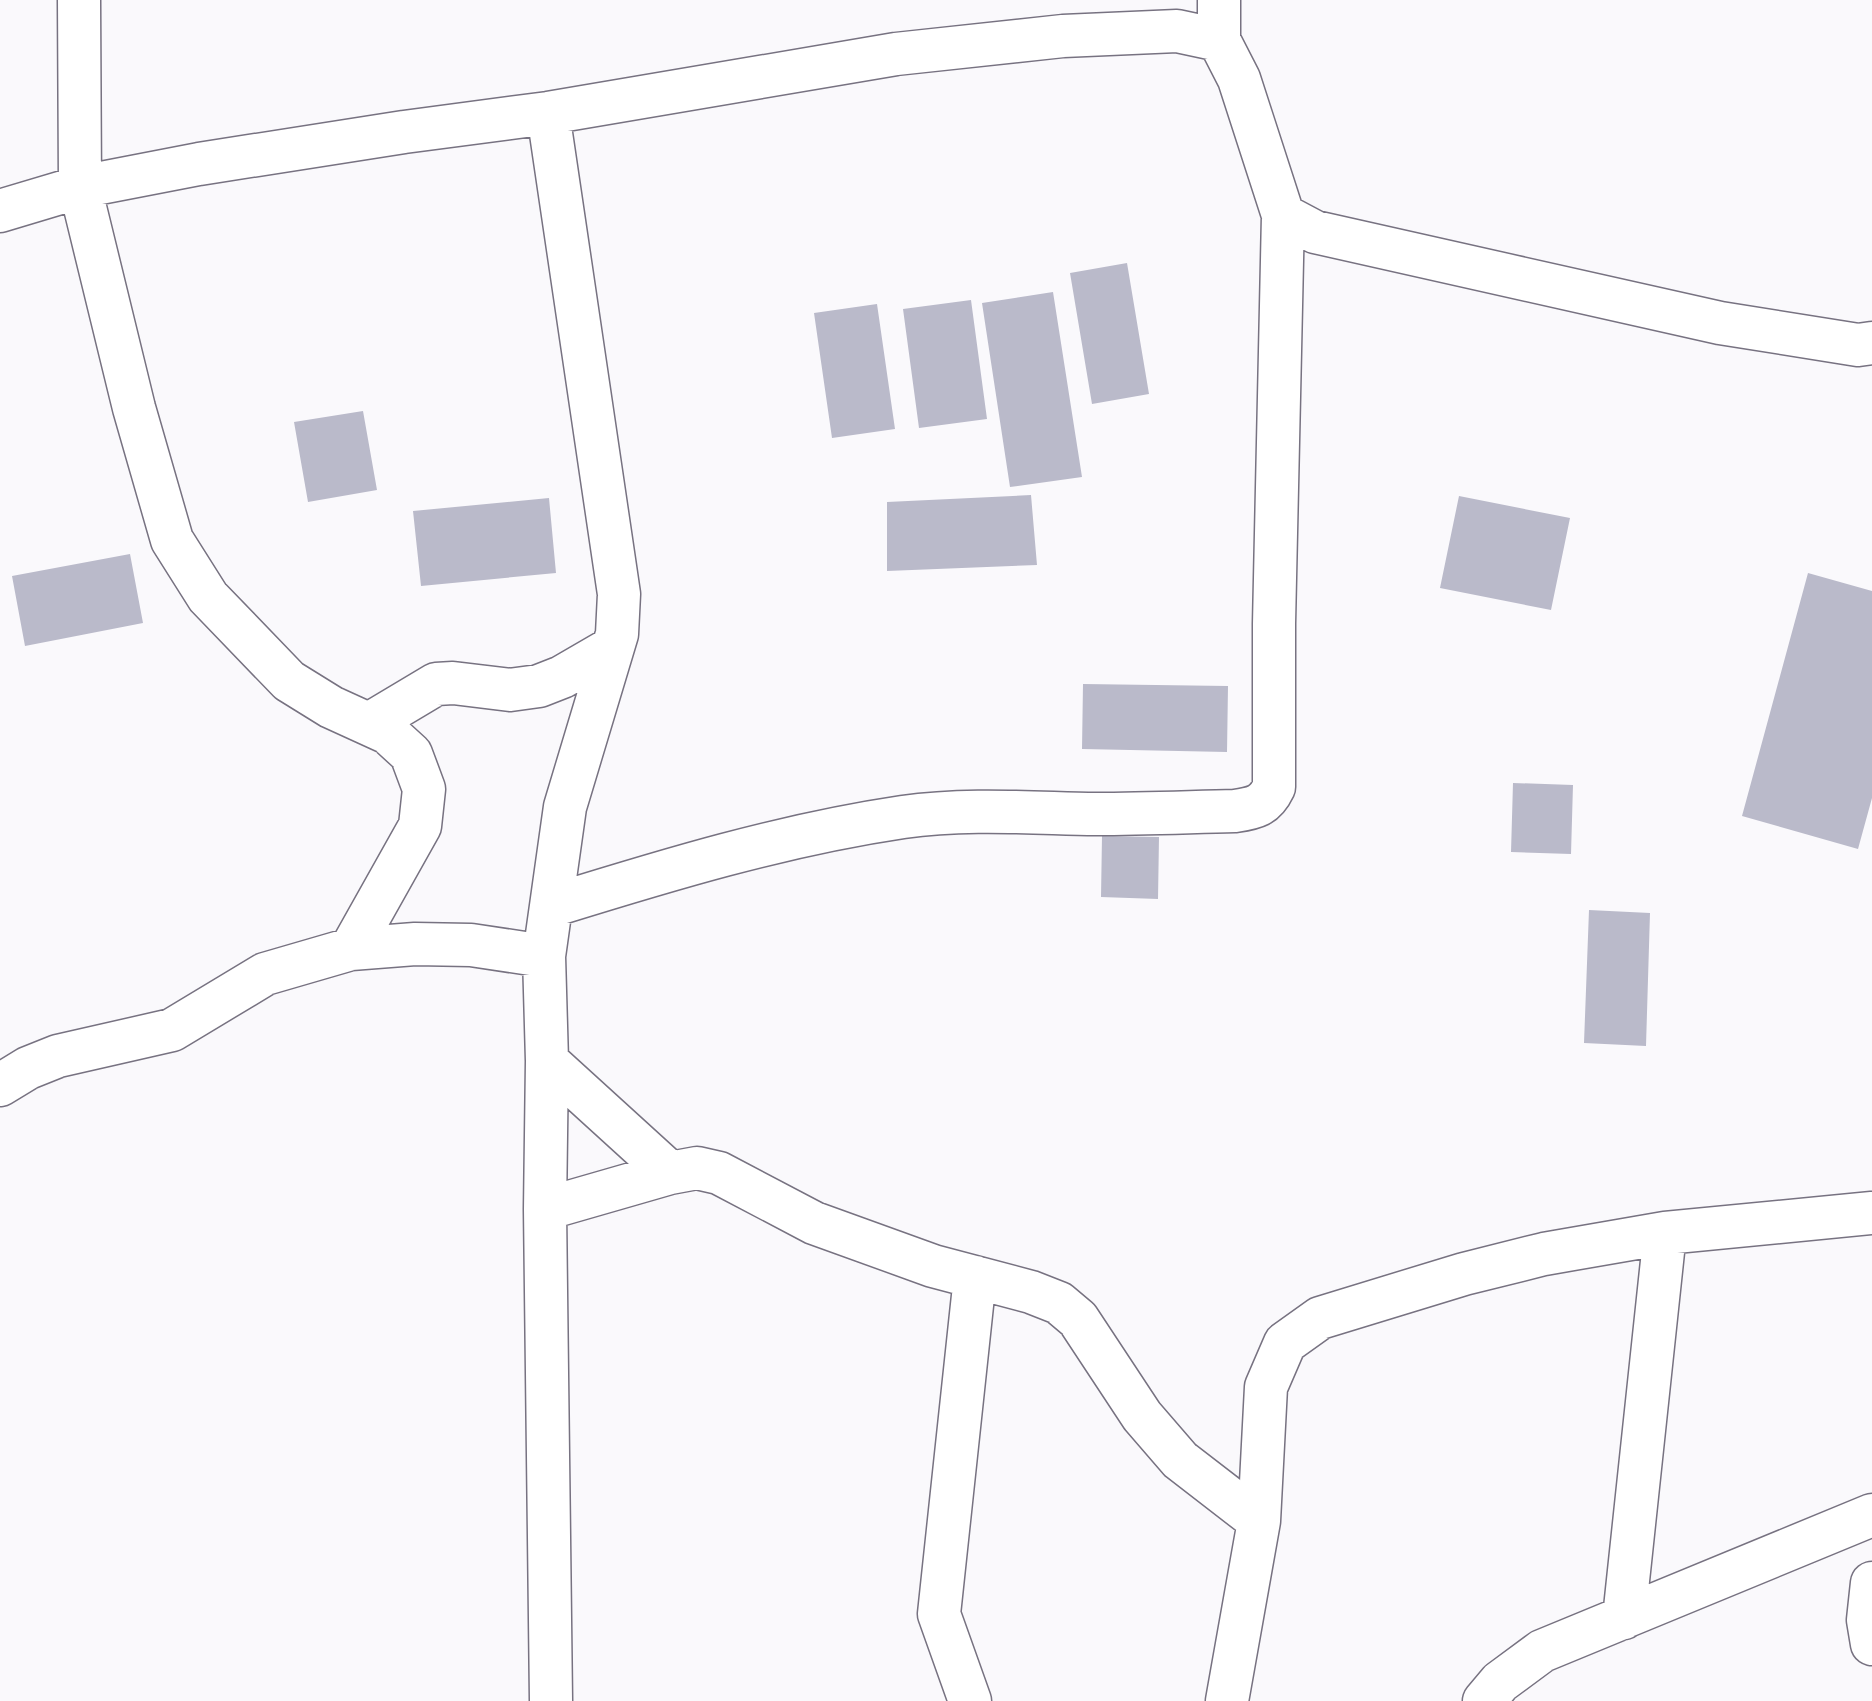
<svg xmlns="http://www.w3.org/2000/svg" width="1872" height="1701" font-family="Overpass,sans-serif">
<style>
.building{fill:#babaca}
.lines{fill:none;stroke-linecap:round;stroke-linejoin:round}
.street-casing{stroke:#777281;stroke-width:45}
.street{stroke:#fff;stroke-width:42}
</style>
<rect width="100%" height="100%" fill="#faf9fc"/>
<path class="building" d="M 1127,263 L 1149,394 L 1092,404 L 1070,273 Z
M 1053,292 L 1082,477 L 1010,487 L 982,303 Z
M 971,300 L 987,419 L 919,428 L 903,309 Z
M 877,304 L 895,429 L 832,438 L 814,313 Z
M 363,411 L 377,490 L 308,502 L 294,422 Z
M 1031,495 L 1037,565 L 887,571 L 887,502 Z
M 1459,496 L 1570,518 L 1551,610 L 1440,588 Z
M 549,498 L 556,573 L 421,586 L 413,511 Z
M 130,554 L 143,623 L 25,646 L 12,576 Z
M 1808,573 L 1872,591 L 1872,798 L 1858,849 L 1742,816 Z
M 1083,684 L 1228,686 L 1227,752 L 1082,749 Z
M 1513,783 L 1573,785 L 1571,854 L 1511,852 Z
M 1102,836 L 1159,837 L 1158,899 L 1101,897 Z
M 1589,910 L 1650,913 L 1646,1046 L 1584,1043 Z"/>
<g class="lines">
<g class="street-casing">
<path id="street" d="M 79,0 L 80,187 L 134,408 L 172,540 L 208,597 L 289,681 L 331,707 L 388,733 L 411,754 L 424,789 L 420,826 L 351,949
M 1219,0 L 1219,40 L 1239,79 L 1283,215 L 1315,232 L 1720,323 L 1858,345 L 1872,343
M 548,113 L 619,594 L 617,634 L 565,807 L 544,956 L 547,1061 L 545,1209 L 551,1701
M 0,211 L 80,187 L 199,164 L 404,132 L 548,113 L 896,54 L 1063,36 L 1177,31 L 1219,40
M 369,724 L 436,684 L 453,683 L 510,690 L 539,686 L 562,677 L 612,648
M 551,906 C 667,870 782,835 903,817 C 967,808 1032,813 1096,814 C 1143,814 1189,812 1235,811 C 1255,808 1265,806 1274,787 L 1274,624 L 1283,215
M 547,1061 L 670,1173
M 0,1085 L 28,1068 L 58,1056 L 172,1030 L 265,974 L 351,949 L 415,944 L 471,945 L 544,956
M 545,1209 L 670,1173 L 697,1168 L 719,1173 L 814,1223 L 933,1266 L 1031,1292 L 1059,1303 L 1078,1319 L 1142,1416 L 1180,1460 L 1259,1521
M 1872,1583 L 1868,1620 L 1872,1644
M 1624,1618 L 1665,1233
M 970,1701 L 939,1614 L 975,1277
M 1227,1701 L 1259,1521 L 1266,1387 L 1285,1343 L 1320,1318 L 1464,1274 L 1544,1254 L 1665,1233 L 1872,1213
M 1484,1701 L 1500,1682 L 1542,1651 L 1872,1515"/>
</g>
<use href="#street" class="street"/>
</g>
</svg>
